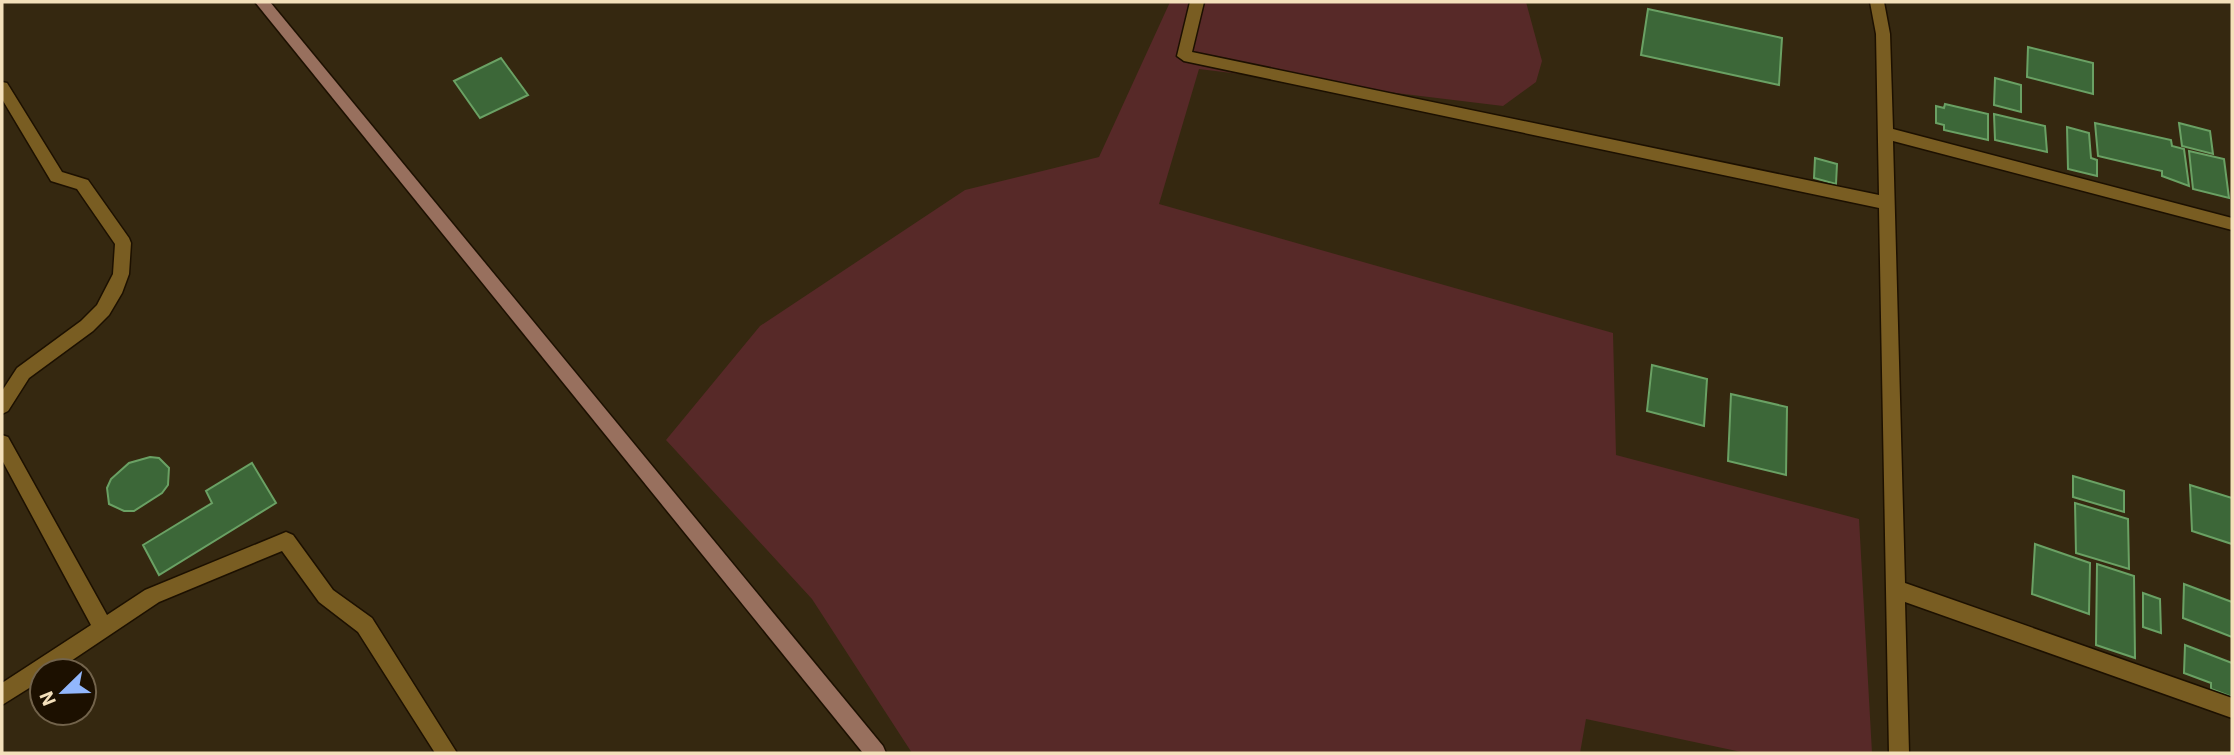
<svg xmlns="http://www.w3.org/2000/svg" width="2234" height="755" font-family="'IBM Plex Sans',sans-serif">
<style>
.green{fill:#572928}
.building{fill:#3c6738;stroke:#6aa164;stroke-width:2}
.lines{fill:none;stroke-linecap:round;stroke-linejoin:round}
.lane-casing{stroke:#1c1000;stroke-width:3}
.street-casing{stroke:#1c1000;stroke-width:3}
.secondary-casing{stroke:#1c1000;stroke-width:3}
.lane{fill:#795d22;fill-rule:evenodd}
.street{fill:#795d22;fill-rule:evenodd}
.secondary{fill:#98705e;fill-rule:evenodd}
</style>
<rect width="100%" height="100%" fill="#352810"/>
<path class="green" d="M 1170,2 L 1526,2 L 1542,61 L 1536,82 L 1503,106 L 1199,69 L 1159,204 L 1613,333 L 1616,455 L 1859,519 L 1872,753 L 1746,753 L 1586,719 L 1580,753 L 912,753 L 812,599 L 666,440 L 760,326 L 965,190 L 1099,157 Z"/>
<path class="building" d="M 1648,9 L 1782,38 L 1779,85 L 1641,55 Z
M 2028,47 L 2093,63 L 2093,94 L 2027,77 Z
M 501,58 L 528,95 L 480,118 L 454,81 Z
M 1995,78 L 2021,85 L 2021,112 L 1994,105 Z
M 1945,104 L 1988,114 L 1988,140 L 1944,130 L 1944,125 L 1936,123 L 1936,106 L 1944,108 Z
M 1994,114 L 2045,126 L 2047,152 L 1995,140 Z
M 2095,123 L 2171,140 L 2172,146 L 2184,149 L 2189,186 L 2162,176 L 2162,171 L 2098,156 Z
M 2179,123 L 2210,131 L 2213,154 L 2182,146 Z
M 2067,127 L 2089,133 L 2091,158 L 2097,160 L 2097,176 L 2068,169 Z
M 2189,151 L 2224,159 L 2229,198 L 2193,189 Z
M 1815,158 L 1837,164 L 1836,184 L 1814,178 Z
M 1652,365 L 1707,379 L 1704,426 L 1647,411 Z
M 1731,394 L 1787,407 L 1786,475 L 1728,461 Z
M 150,457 L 159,458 L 169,468 L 168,485 L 162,493 L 134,511 L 124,511 L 109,504 L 107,488 L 111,479 L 129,463 Z
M 252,463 L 276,503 L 159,575 L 143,545 L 212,503 L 206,491 Z
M 2073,476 L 2124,491 L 2124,512 L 2073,497 Z
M 2190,485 L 2232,498 L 2232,544 L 2192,531 Z
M 2075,503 L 2128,519 L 2129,569 L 2076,553 Z
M 2035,544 L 2090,563 L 2089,614 L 2032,594 Z
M 2097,564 L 2134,576 L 2135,658 L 2096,645 Z
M 2184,584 L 2232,602 L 2232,637 L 2183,618 Z
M 2143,593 L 2160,599 L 2161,633 L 2143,627 Z
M 2185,645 L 2232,663 L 2232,697 L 2211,689 L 2211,683 L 2184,673 Z"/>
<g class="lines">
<g class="lane-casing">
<path id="lane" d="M 2,82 L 7,83 L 62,172 L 88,180 L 129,238 L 131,243 L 129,274 L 122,293 L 109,315 L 93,331 L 29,378 L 8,411 L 2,414 L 2,391 L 17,368 L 81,321 L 97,305 L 113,274 L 115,244 L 77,189 L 51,181 L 2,99 Z
M 2,435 L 8,437 L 107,615 L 145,590 L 286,532 L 293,535 L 333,590 L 372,618 L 457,753 L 435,753 L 358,632 L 319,602 L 282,551 L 159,602 L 56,671 L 42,671 L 42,680 L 2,705 L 2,683 L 91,625 L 2,460 Z"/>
</g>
<g class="street-casing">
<path id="street" d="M 1190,2 L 1204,2 L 1192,52 L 1879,195 L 1876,34 L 1870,2 L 1884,2 L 1890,34 L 1893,129 L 2232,218 L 2232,230 L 1893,141 L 1905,583 L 2232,698 L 2232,718 L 1905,602 L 1909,753 L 1889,753 L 1879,208 L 1184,61 L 1177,56 Z"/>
</g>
<g class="secondary-casing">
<path id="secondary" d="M 255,2 L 270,2 L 883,746 L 886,753 L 863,753 Z"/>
</g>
<use href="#lane" class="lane"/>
<use href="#street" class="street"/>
<use href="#secondary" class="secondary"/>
</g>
<rect width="2234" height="755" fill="none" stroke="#f4e0bb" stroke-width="7"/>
<g transform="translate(63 692) rotate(247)"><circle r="33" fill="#1c1000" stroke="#72634b" stroke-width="2"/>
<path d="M0-5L12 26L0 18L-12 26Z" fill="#92b7fd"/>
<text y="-10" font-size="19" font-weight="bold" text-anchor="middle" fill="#f4e0bb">N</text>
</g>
</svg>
